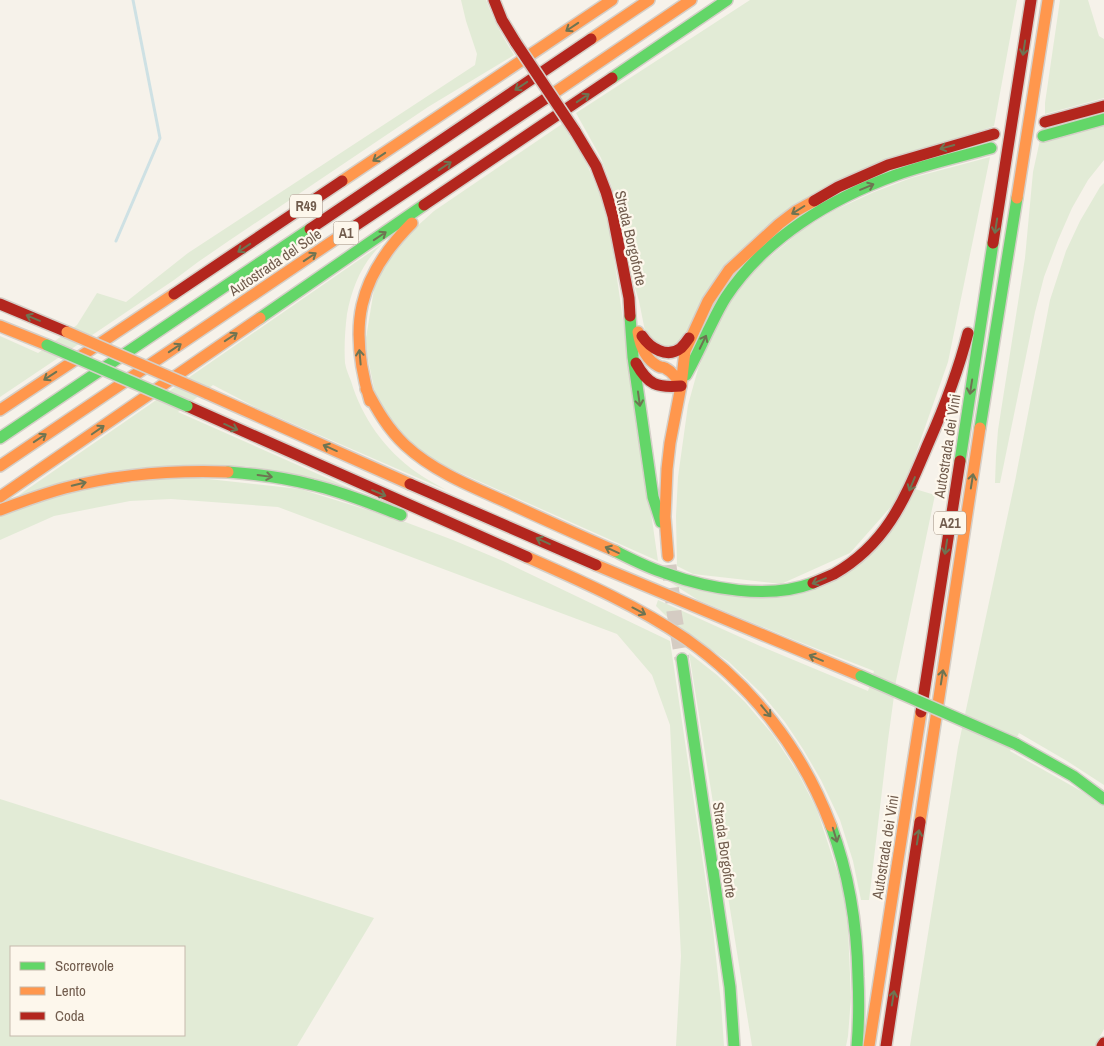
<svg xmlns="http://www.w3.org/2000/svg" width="1104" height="1046" font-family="'Archivo Narrow',sans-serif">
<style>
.green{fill:#e2ebd6;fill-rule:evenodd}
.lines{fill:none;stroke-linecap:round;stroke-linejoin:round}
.stream{stroke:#cee1e4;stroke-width:3}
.secondary-tunnel{stroke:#d5ccc3;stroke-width:15;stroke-dasharray:15 8;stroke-linecap:butt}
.fast-casing{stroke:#d5cfc8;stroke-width:14}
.slow-casing{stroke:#d5cfc8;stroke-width:14}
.jam-casing{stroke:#d5cfc8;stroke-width:14}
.fast{stroke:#63d668;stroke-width:11}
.slow{stroke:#ff974d;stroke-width:11}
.jam{stroke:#b3261e;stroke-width:11}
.fast-bridge-casing{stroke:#d5cfc8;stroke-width:14;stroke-linecap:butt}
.slow-bridge-casing{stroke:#d5cfc8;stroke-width:14;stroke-linecap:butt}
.jam-bridge-casing{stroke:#d5cfc8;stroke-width:14;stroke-linecap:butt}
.fast-bridge{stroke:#63d668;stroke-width:11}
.slow-bridge{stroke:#ff974d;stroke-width:11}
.jam-bridge{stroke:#b3261e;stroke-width:11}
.oneway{stroke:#6e7452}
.labels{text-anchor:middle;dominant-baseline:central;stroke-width:4.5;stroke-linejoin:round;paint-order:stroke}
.shield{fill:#fdf7ec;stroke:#9b8a7d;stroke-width:1}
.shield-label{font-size:14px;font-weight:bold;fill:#715c4d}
.street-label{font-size:15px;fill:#715c4d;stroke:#fdf7ec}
</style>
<rect width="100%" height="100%" fill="#f6f2ea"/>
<path class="green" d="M 461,0 L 486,0 C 494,21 502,36 514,55 L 428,107 L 230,240 L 198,262 L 174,280 L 0,397 L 0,336 L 38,353 L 77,325 L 97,293 L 126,302 L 188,253 L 475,65 L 477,54 L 466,21 Z
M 750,0 L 1017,0 L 994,126 L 845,177 L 680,344 L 663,347 L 646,336 L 639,301 L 628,265 L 622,227 L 614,193 L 601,158 L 576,113 Z
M 1060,0 L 1088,0 L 1099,36 L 1104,39 L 1104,98 L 1045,114 L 1045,103 Z
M 1104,122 L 1104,160 L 1088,180 L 1072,208 L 1058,240 L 1044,277 L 1035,312 L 1000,483 L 995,483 L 996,456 L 998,430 L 1025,258 L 1033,172 L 1040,140 Z
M 562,124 L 585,160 L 599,192 L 610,230 L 658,561 L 438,463 L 404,437 L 376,398 L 365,344 L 376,277 L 414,229 L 434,211 Z
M 990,157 L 948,362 L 911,467 L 896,501 L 850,553 L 781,584 L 693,574 L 677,566 L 676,516 L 678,477 L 688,405 L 698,369 L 713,333 L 726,306 L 748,275 L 802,230 L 835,210 L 874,192 L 911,178 Z
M 1104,183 L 1104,785 L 1067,761 L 1019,733 L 1010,751 L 1104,804 L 1104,1029 L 1095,1046 L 910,1046 L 958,747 L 1015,481 L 1050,300 L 1066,251 L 1080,221 L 1100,187 Z
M 382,244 C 362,263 352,287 347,314 C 345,330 344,347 345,363 C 346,369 349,376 351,381 C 362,418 385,450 416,472 C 426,479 436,484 446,490 L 257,408 L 213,385 L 178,412 L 354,490 L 246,466 L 19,495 Z
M 181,476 L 300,489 L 400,520 L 453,540 L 503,561 L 670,641 L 713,930 L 721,1003 L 724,1046 L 676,1046 L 681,956 L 670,725 L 652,675 L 617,634 L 278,507 L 171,499 L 130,501 L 54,516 L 0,540 L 0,516 L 71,491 Z
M 915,489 L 935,495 L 896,681 L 888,740 L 869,900 L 861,900 L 853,861 L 840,820 L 821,780 L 803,749 L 785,722 L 762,694 L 729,662 L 673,623 L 656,606 L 658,600 L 760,646 L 868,691 L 874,671 L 792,639 L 698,600 L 665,579 L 715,593 L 831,582 Z
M 689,653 L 717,675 L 745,702 L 773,735 L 798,773 L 817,810 L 842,886 L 848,928 L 851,998 L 848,1036 L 846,1046 L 752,1046 Z
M 0,799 L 374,918 L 297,1046 L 0,1046 ZM 184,947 L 184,1035 L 11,1035 L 11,947 Z"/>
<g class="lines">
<path class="stream" d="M 116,241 L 160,138 L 133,0"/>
<path class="secondary-tunnel" d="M 669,565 L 674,612 L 682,659"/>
<g class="fast-casing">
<path id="fast" d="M 612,78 L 727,0
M 1043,136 L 1104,119
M 630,316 L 633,357 L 653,497 L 661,522
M 260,318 L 424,205
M 686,375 C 694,361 701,346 708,331 C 714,319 719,308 726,297 C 765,238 830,199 896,175 C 927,164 959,157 991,148
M 980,428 L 1017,198
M 0,438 L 310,229
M 960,461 L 993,243
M 228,472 C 256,474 286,478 313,485 C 343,492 372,504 401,515
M 615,551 C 631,559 648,568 665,573 C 709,589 768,600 813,583
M 682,659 L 730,987 L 734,1046
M 1016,744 L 1073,776 L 1104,799
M 831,826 C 849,874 857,925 858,977 C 859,1000 859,1023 857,1046"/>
</g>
<g class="slow-casing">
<path id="slow" d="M 591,39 L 649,0
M 545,99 L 691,0
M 342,181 L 612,0
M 1017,198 L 1048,0
M 0,326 L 47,345
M 638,332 C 640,345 645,359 658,366 C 663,369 660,366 665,368 C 673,372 677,379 681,386
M 366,389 C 377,410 388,429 405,445 C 433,471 470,486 504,501 C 541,518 578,535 615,551
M 206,393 L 410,484
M 370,401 C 348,327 357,278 412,223
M 0,410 L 174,294
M 0,466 L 352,228
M 0,497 L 260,318
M 0,510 C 21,502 43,494 65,488 C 119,474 173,470 228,472
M 668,556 L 665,517 L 667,469 L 670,443 L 681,386 L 685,351 L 708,301 L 729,270 L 779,224 L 796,211 L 814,201
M 527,557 C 581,581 636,605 686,639 C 752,685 803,751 831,826
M 596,565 L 861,676
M 920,822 L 980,428
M 869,1046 L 921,712"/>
</g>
<g class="jam-casing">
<path id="jam" d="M 494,0 L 502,20 L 516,43
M 1045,122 L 1104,106
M 575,131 L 596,166 L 606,192 L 613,216 L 629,298 L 630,316
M 814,201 L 838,187 L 888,165 L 994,134
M 424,205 L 612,78
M 352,228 L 545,99
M 310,229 L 591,39
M 993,243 L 1031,0
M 174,294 L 342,181
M 0,304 L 67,332
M 642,336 C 650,348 667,359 681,348 C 684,345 687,341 689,338
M 636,363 C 648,385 657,388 681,386
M 187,406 L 527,557
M 410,484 L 596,565
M 813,583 C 820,580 827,577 834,574 C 888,543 905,498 928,444 C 944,408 958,372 968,333
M 921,712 L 960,461
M 886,1046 L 920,822
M 1102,1046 L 1104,1043"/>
</g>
<use href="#fast" class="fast"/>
<use href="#slow" class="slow"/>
<use href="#jam" class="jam"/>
<g class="fast-bridge-casing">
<path id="fast-bridge" d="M 47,345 L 187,406
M 861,676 L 1016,744"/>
</g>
<g class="slow-bridge-casing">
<path id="slow-bridge" d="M 67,332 L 206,393"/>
</g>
<g class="jam-bridge-casing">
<path id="jam-bridge" d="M 516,43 L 575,131"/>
</g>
<use href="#fast-bridge" class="fast-bridge"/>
<use href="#slow-bridge" class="slow-bridge"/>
<use href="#jam-bridge" class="jam-bridge"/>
</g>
<defs><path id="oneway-shaft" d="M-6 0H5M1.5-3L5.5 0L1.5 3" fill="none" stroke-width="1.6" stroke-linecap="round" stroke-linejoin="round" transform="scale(1.25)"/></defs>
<g class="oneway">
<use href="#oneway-shaft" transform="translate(572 27) rotate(146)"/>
<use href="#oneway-shaft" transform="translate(1024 48) rotate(99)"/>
<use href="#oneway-shaft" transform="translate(521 86) rotate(146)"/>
<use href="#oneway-shaft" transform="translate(583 98) rotate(-34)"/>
<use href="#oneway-shaft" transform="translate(947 147) rotate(165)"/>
<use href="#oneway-shaft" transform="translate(379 157) rotate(146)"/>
<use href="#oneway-shaft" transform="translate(445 166) rotate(-34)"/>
<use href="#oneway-shaft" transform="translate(867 187) rotate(-23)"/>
<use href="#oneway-shaft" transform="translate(798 210) rotate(148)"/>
<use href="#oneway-shaft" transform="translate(996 226) rotate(99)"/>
<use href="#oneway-shaft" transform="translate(380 236) rotate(-34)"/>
<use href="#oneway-shaft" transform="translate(244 248) rotate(146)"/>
<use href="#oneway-shaft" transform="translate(310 257) rotate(-34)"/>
<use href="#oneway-shaft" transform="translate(33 318) rotate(-157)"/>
<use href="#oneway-shaft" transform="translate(231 337) rotate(-34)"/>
<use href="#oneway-shaft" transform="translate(703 342) rotate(-64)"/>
<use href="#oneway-shaft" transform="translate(175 348) rotate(-34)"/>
<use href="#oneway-shaft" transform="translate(360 357) rotate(-95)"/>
<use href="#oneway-shaft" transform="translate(50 376) rotate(147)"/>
<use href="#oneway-shaft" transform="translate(971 387) rotate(99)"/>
<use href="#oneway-shaft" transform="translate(639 399) rotate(82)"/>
<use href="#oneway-shaft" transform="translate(231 427) rotate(24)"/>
<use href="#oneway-shaft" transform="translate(98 430) rotate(-35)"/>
<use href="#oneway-shaft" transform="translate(40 438) rotate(-34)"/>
<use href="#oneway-shaft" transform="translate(330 448) rotate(-156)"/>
<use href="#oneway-shaft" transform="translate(265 476) rotate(8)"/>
<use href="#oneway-shaft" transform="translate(972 481) rotate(-81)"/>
<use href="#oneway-shaft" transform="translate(79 484) rotate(-14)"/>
<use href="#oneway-shaft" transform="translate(912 484) rotate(113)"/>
<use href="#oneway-shaft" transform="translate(379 493) rotate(23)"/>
<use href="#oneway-shaft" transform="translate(543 541) rotate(-156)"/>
<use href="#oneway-shaft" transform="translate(946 547) rotate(99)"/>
<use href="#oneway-shaft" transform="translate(612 550) rotate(-156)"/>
<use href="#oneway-shaft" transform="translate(819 581) rotate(158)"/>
<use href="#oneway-shaft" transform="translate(639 611) rotate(28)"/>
<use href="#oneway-shaft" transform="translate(816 658) rotate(-157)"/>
<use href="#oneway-shaft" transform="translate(942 677) rotate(-81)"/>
<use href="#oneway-shaft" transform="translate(766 711) rotate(50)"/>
<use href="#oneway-shaft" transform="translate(835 835) rotate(73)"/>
<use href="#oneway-shaft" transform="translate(918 837) rotate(-81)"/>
<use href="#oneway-shaft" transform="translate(893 998) rotate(-81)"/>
</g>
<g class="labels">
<g class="shield">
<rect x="290" y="194.5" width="32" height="23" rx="4"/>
<rect x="333.5" y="221.5" width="25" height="23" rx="4"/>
<rect x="934" y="511.5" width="32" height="23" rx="4"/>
</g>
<g class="shield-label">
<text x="306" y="206">R49</text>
<text x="346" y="233">A1</text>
<text x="950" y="523">A21</text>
</g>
<g class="street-label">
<text transform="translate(631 238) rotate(77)">Strada Borgoforte</text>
<text transform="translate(275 262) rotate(-34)">Autostrada del Sole</text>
<text transform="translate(947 446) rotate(-81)">Autostrada dei Vini</text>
<text transform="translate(885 847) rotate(-81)">Autostrada dei Vini</text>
<text transform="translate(725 850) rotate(82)">Strada Borgoforte</text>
</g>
</g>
<rect x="10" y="946" width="175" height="90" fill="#fdf7ec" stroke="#c5b9ac"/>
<rect x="20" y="962" width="25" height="8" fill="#63d668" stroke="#c5b9ac"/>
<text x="55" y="971" font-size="15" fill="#715c4d">Scorrevole</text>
<rect x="20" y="987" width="25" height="8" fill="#ff974d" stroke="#c5b9ac"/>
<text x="55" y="996" font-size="15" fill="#715c4d">Lento</text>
<rect x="20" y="1012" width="25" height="8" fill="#b3261e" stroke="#c5b9ac"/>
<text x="55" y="1021" font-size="15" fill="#715c4d">Coda</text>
</svg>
